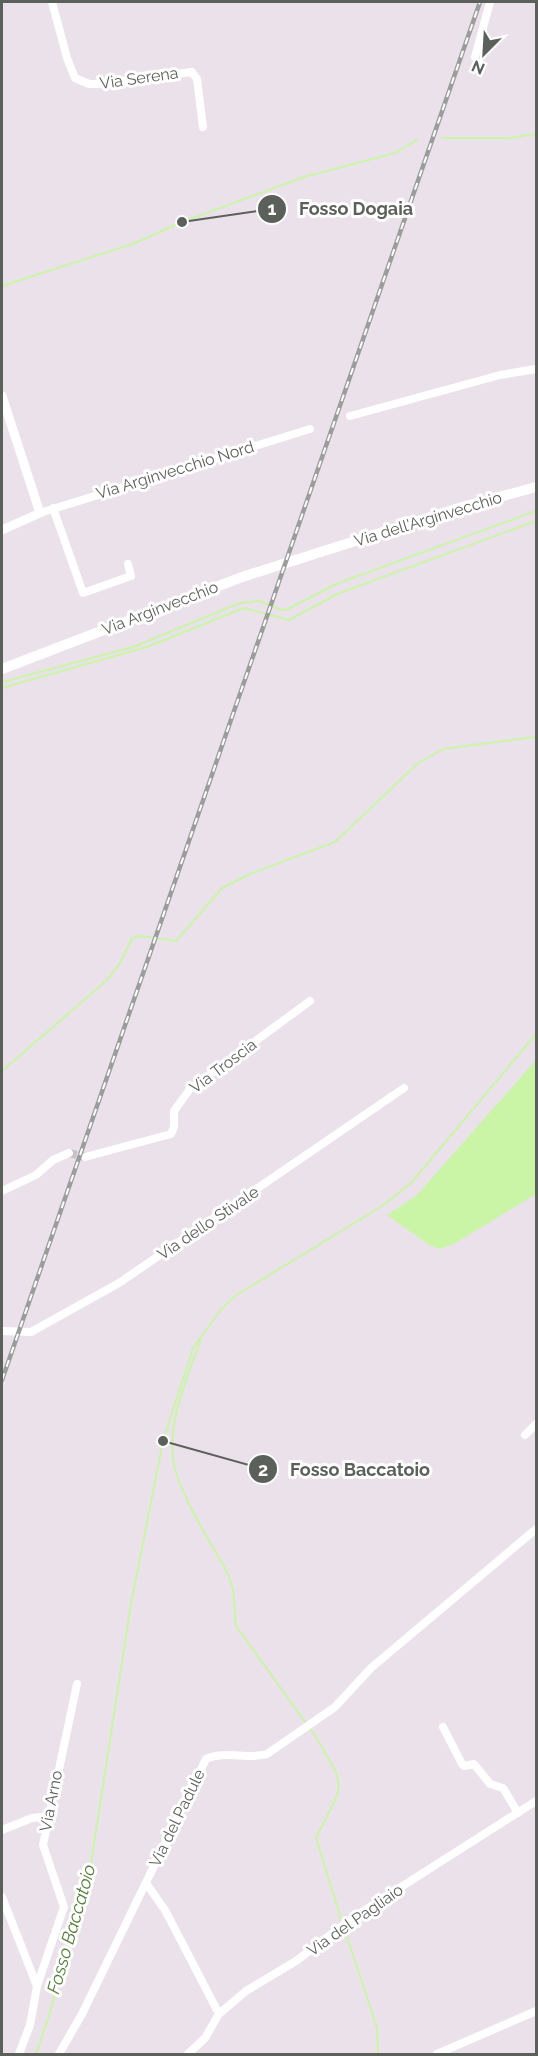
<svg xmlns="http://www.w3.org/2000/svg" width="538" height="2056" font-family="Raleway,sans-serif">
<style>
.water{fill:#caf5a6}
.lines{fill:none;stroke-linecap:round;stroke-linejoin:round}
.stream{stroke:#caf5a6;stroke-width:2}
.minor-tunnel{stroke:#c6c1c7;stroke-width:8;stroke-dasharray:8 4;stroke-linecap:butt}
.minor{stroke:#fff;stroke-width:8}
.tertiary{stroke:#fff;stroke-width:9}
.secondary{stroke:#fff;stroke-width:10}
.rail-casing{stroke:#9b9d9a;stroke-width:4.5}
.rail{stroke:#fff;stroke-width:2;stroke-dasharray:7;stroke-linecap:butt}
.labels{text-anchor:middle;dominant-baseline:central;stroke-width:6;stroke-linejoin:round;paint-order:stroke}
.street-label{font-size:16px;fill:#5c605a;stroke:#fff}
.water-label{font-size:18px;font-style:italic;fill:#517c38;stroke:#fff}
.leader{fill:none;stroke:#5c605a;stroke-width:2}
.callout-dot{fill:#5c605a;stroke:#fff;stroke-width:2}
.mark-label{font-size:18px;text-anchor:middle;font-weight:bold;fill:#fff}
.callout-label{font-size:18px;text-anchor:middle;font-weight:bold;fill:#5c605a;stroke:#fff;stroke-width:6;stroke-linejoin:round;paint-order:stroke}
</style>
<rect width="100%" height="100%" fill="#eae1eb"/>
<path class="water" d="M 536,1060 L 536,1194 L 454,1244 L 440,1249 L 429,1245 L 387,1215 L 416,1196 Z"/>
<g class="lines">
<path class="stream" d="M 442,138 L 510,138 L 536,134
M 2,286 L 135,243 L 182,222 L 304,177 L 395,153 L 417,140
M 2,682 L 133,647 L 240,603 L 260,601 L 281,610 L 288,609 L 336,584 L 536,511
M 2,688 L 147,647 L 244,608 L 289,620 L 337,594 L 536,521
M 2,1071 L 106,981 L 119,965 L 132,938 L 141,936 L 176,941 L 222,888 L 250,874 L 335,842 L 418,763 L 443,749 L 536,737
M 201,1339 C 187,1379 163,1430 176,1472 C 187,1508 211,1542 228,1574 L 233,1589 L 236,1626 L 316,1737 L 336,1772 L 339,1786 L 337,1796 L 316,1838 L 342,1922
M 344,1928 L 377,2028 L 378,2054
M 36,2054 L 50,2012 L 89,1876 L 131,1604 L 163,1441 L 193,1348 L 222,1308 L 235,1296 L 382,1206 L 411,1183 L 536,1034"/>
<path class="minor-tunnel" d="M 69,1153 L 85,1157"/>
<path class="minor" d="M 52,2 L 67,58 L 75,78 L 89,84 L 98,84 L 192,72 L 197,79 L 203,127
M 475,57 L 490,2
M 350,416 L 500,375 L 536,369
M 53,508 L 83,593 L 131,576 L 128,564
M 40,513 L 310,429
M 85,1157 L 171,1134 L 174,1127 L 174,1111 L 190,1089 L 310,1001
M 2,1191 L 36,1175 L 53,1160 L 69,1153
M 2,1331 L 31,1332 L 119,1283 L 404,1088
M 525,1435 L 536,1424
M 443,1727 L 462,1764 L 464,1766 L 474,1764 L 490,1784 L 503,1788 L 518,1813
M 2,1830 L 32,1818 L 48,1816
M 146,1883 L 165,1910 L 219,2014
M 2,1897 L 37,1986
M 19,2054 L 30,2025 L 37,1986 L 64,1907 L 43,1845 L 77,1684
M 59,2054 L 82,2014 L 206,1759 C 225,1750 247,1760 267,1754 L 335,1707 L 371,1668 L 536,1529
M 188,2054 L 205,2038 L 219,2014 L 246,1991 L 296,1961 L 354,1917 L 536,1801
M 437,2054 L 536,2011"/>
<path class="tertiary" d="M 2,396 L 40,513 L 2,530"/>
<path class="secondary" d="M 2,669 L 242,577 L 462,507 L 536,487"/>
<g class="rail-casing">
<path id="rail" d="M 2,1380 L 480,2"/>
</g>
<use href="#rail" class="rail"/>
</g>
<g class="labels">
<g class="street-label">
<text transform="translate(139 78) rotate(-8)">Via Serena</text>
<text transform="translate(175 470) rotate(-17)">Via Arginvecchio Nord</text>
<text transform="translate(428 519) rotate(-17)">Via dell'Arginvecchio</text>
<text transform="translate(160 608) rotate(-21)">Via Arginvecchio</text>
<text transform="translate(223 1066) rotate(-37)">Via Troscia</text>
<text transform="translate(208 1223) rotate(-34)">Via dello Stivale</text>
<text transform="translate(51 1801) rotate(-79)">Via Arno</text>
<text transform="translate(177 1818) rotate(-64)">Via del Padule</text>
<text transform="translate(355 1920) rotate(-35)">Via del Pagliaio</text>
</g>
<g class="water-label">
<text transform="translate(71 1929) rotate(-74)">Fosso Baccatoio</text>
</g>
</g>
<path class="leader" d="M182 222L272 209M163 1441L263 1469"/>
<g class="callout-dot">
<circle cx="182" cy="222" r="6"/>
<circle cx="163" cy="1441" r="6"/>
<circle cx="272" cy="209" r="15"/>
<circle cx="263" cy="1469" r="15"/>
</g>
<g class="mark-label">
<text x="272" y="215">1</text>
<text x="263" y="1476">2</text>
</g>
<g class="callout-label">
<text x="356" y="215">Fosso Dogaia</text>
<text x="360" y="1476">Fosso Baccatoio</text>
</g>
<rect width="538" height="2056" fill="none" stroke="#5c605a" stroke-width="6"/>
<g transform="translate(484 54) rotate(204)" stroke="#ffffff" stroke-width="4.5" paint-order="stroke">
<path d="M0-4.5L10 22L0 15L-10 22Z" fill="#5c605a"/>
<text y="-9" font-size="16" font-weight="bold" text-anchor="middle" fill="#5c605a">N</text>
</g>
</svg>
